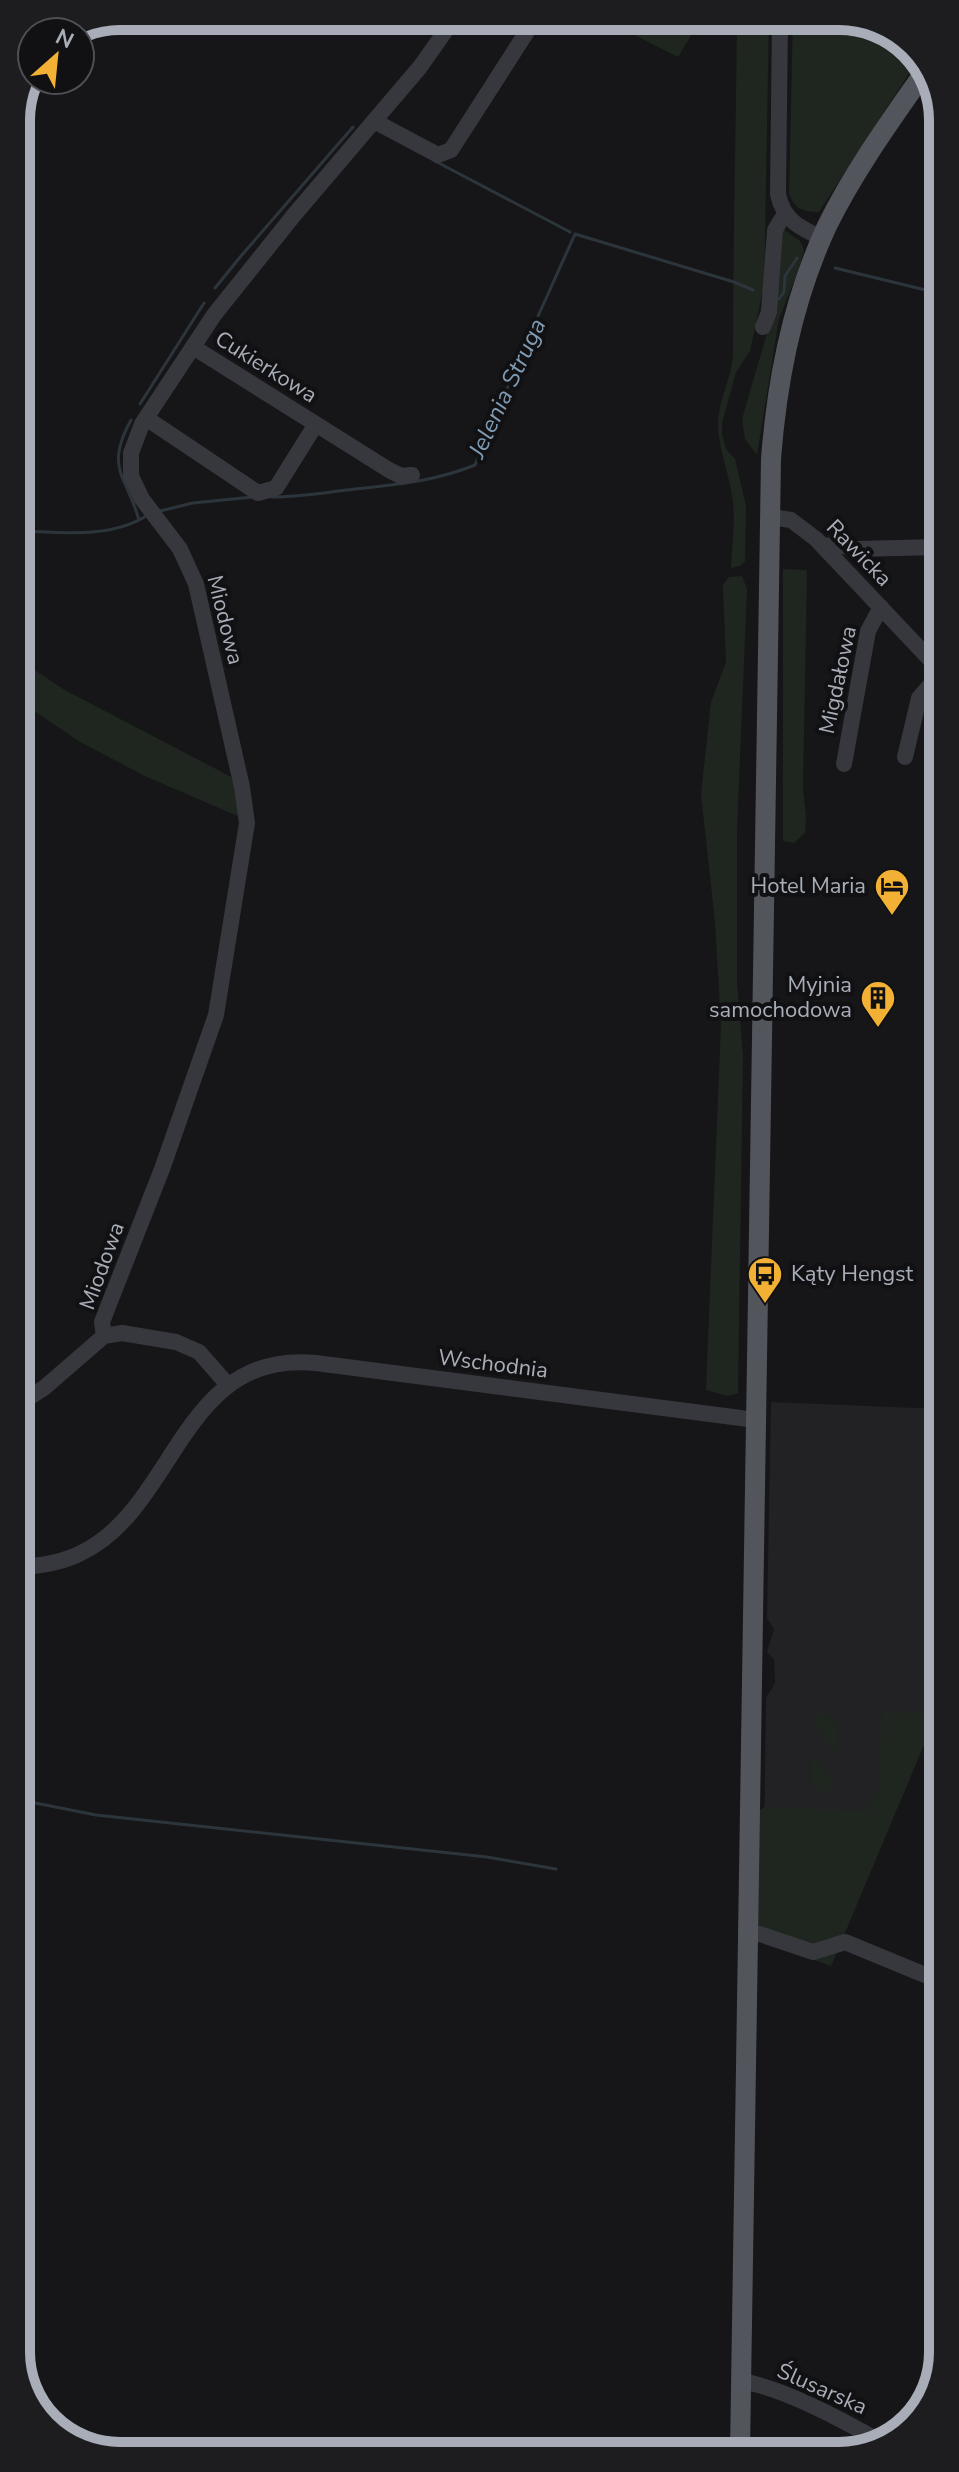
<svg xmlns="http://www.w3.org/2000/svg" width="959" height="2472" font-family="'Nunito Sans',sans-serif">
<style>
.built{fill:#222225}
.green{fill:#1e261f}
.lines{fill:none;stroke-linecap:round;stroke-linejoin:round}
.stream{stroke:#2c353c;stroke-width:3}
.minor{stroke:#37383d;stroke-width:16}
.major{stroke:#53555c;stroke-width:20}
.labels{text-anchor:middle;dominant-baseline:central;stroke-width:8;stroke-linejoin:round;paint-order:stroke}
.street-label{font-size:22px;fill:#a8adb8;stroke:#111113}
.poi-label{font-size:22px;fill:#a8adb8;stroke:#111113;text-anchor:end}
.water-label{font-size:24px;font-style:italic;fill:#7f9bb3;stroke:#111113}
.rim{fill:none;stroke:#a8adb8;stroke-width:10}
</style>
<rect width="100%" height="100%" fill="#161618"/>
<path class="built" d="M 771,1402 L 941,1409 L 941,1704 L 831,1966 L 763,1930 L 766,1698 L 775,1683 L 774,1659 L 767,1652 L 774,1629 L 767,1618 Z"/>
<path class="green" d="M 597,16 L 703,16 L 678,57 Z
M 737,16 L 769,16 L 764,295 L 762,295 L 750,351 L 736,372 L 722,423 L 722,434 L 726,449 L 735,459 L 746,506 L 745,561 L 740,566 L 731,568 C 732,544 736,518 732,495 C 728,471 718,447 718,423 C 719,398 733,376 733,351 C 733,240 736,128 737,16 Z
M 793,16 L 839,16 L 918,60 L 819,212 C 803,212 795,209 789,194 Z
M 783,229 L 800,241 L 804,250 L 799,269 L 779,319 L 757,455 L 745,439 L 742,419 L 773,313 Z
M 783,569 L 807,570 L 803,790 L 806,816 L 805,833 L 794,843 L 783,841 Z
M 742,576 L 747,589 L 737,829 L 737,982 L 743,1056 L 738,1393 L 728,1396 L 706,1390 L 721,1024 L 715,922 L 701,794 L 711,702 L 726,662 L 723,585 L 729,577 Z
M 17,658 L 63,689 L 237,780 L 242,818 L 147,777 L 80,742 L 18,700 Z
M 941,1688 L 941,1704 L 831,1966 L 772,1944 L 755,1923 L 758,1811 L 765,1807 L 870,1811 L 870,1798 L 878,1798 L 882,1711 C 912,1713 927,1720 941,1688 Z
M 823,1712 C 840,1719 839,1738 834,1752 L 813,1723 L 814,1717 Z
M 812,1755 L 834,1778 L 834,1788 L 828,1793 C 807,1791 811,1771 812,1755 Z"/>
<g class="lines">
<path class="stream" d="M 435,161 L 570,232
M 835,268 L 938,293
M 215,288 L 241,256 L 353,127
M 779,299 L 784,292 L 785,276 L 797,258
M 140,404 L 204,303
M 131,420 C 104,469 127,476 139,520
M 272,497 C 298,497 322,493 347,490 C 391,485 434,482 475,465 L 526,343 L 575,234 L 734,282 L 753,290
M 160,511 L 193,503 L 253,497
M 17,531 C 59,532 110,539 146,516
M 20,1800 L 96,1815 L 487,1857 L 556,1869"/>
<path class="minor" d="M 780,16 L 778,194 C 783,220 800,228 822,238
M 374,121 L 438,155 L 451,150 L 537,16
M 763,327 L 769,312 L 775,230 L 781,220 L 787,217
M 193,347 L 389,470 L 401,476 L 412,475
M 146,418 L 258,493 L 276,488 L 316,424
M 771,517 L 791,520 L 816,539 L 939,669
M 823,546 L 837,545 L 856,549 L 939,547
M 905,757 L 919,698 L 939,675
M 844,764 L 868,631 L 881,607
M 104,1336 L 102,1322 L 162,1169 L 216,1015 L 247,823 L 242,787 L 196,584 L 180,549 L 142,499 L 131,476 L 131,453 L 142,424 L 214,315 L 294,215 L 420,67 L 456,16
M 19,1404 L 44,1388 L 104,1336 L 122,1333 L 176,1342 L 199,1352 L 228,1385
M 20,1567 C 40,1566 60,1563 79,1554 C 177,1509 180,1349 316,1363 L 756,1420
M 748,1935 L 760,1934 L 813,1952 L 845,1942 L 942,1982
M 741,2381 C 784,2388 844,2421 883,2443"/>
<path class="major" d="M 740,2452 L 771,459 C 777,379 793,299 827,226 C 854,171 891,120 926,70"/>
</g>
<defs>
<g id="hotel-pin" transform="scale(1.8)"><path d="M0 17L-7.5 6A9.5 9.5 0 1 1 7.5 6Z" fill="#f2b134" stroke="#111113"/><path d="M-6-4.5h1.5V1H6V5H4.5V3h-9V5H-6ZM-4 0a1.8 1.8 0 1 1 3.6 0ZM.5 0V-2.5h3Q6-2.5 6 0Z" fill="#111"/></g>
<g id="building-pin" transform="scale(1.8)"><path d="M0 17L-7.5 6A9.5 9.5 0 1 1 7.5 6Z" fill="#f2b134" stroke="#111113"/><path d="M-4-6H4V6H1V3H-1V6H-4ZM-2.5-4.3h1.7v1.8h-1.7ZM.8-4.3h1.7v1.8H.8ZM-2.5-1h1.7V.8h-1.7ZM.8-1h1.7V.8H.8Z" fill="#111"/></g>
<g id="bus-pin" transform="scale(1.8)"><path d="M0 17L-7.5 6A9.5 9.5 0 1 1 7.5 6Z" fill="#f2b134" stroke="#111113"/><path d="M-5-6H5V4H4V6H2V4H-2V6H-4V4H-5ZM-3.5-4V0h7V-4ZM-3.5 1.2v1.5H-2V1.2ZM2 1.2v1.5H3.5V1.2Z" fill="#111"/></g>
</defs>
<g fill-rule="evenodd">
<use href="#hotel-pin" x="892" y="886"/>
<use href="#building-pin" x="878" y="998"/>
<use href="#bus-pin" x="765" y="1274"/>
</g>
<g class="labels">
<g class="street-label">
<text transform="translate(266 367) rotate(32)">Cukierkowa</text>
<text transform="translate(859 553) rotate(46)">Rawicka</text>
<text transform="translate(225 620) rotate(76)">Miodowa</text>
<text transform="translate(838 680) rotate(-78)">Migdałowa</text>
<text transform="translate(102 1266) rotate(-70)">Miodowa</text>
<text transform="translate(493 1364) rotate(7)">Wschodnia</text>
<text transform="translate(822 2389) rotate(24)">Ślusarska</text>
</g>
<g class="poi-label">
<text x="866" y="886">Hotel Maria</text>
<text x="852" y="985">Myjnia<tspan x="852" dy="25">samochodowa</tspan></text>
<text x="791" y="1274" text-anchor="start">Kąty Hengst</text>
</g>
<g class="water-label">
<text transform="translate(507 388) rotate(-65)">Jelenia Struga</text>
</g>
</g>
<path d="M0 0H959V2472H0ZM120 30H839A90 90 0 0 1 929 120V2352A90 90 0 0 1 839 2442H120A90 90 0 0 1 30 2352V120A90 90 0 0 1 120 30Z" fill="#1d1d20" fill-rule="evenodd"/>
<path class="rim" d="M120 30H839A90 90 0 0 1 929 120V2352A90 90 0 0 1 839 2442H120A90 90 0 0 1 30 2352V120A90 90 0 0 1 120 30Z"/>
<g transform="translate(56 56) rotate(27)"><circle r="38" fill="#111113" stroke="#4d4f55" stroke-width="2"/>
<path d="M0-6L14 30L0 20L-14 30Z" fill="#f2b134"/>
<text y="-12" font-size="22" font-weight="bold" text-anchor="middle" fill="#a8adb8">N</text>
</g>
</svg>
